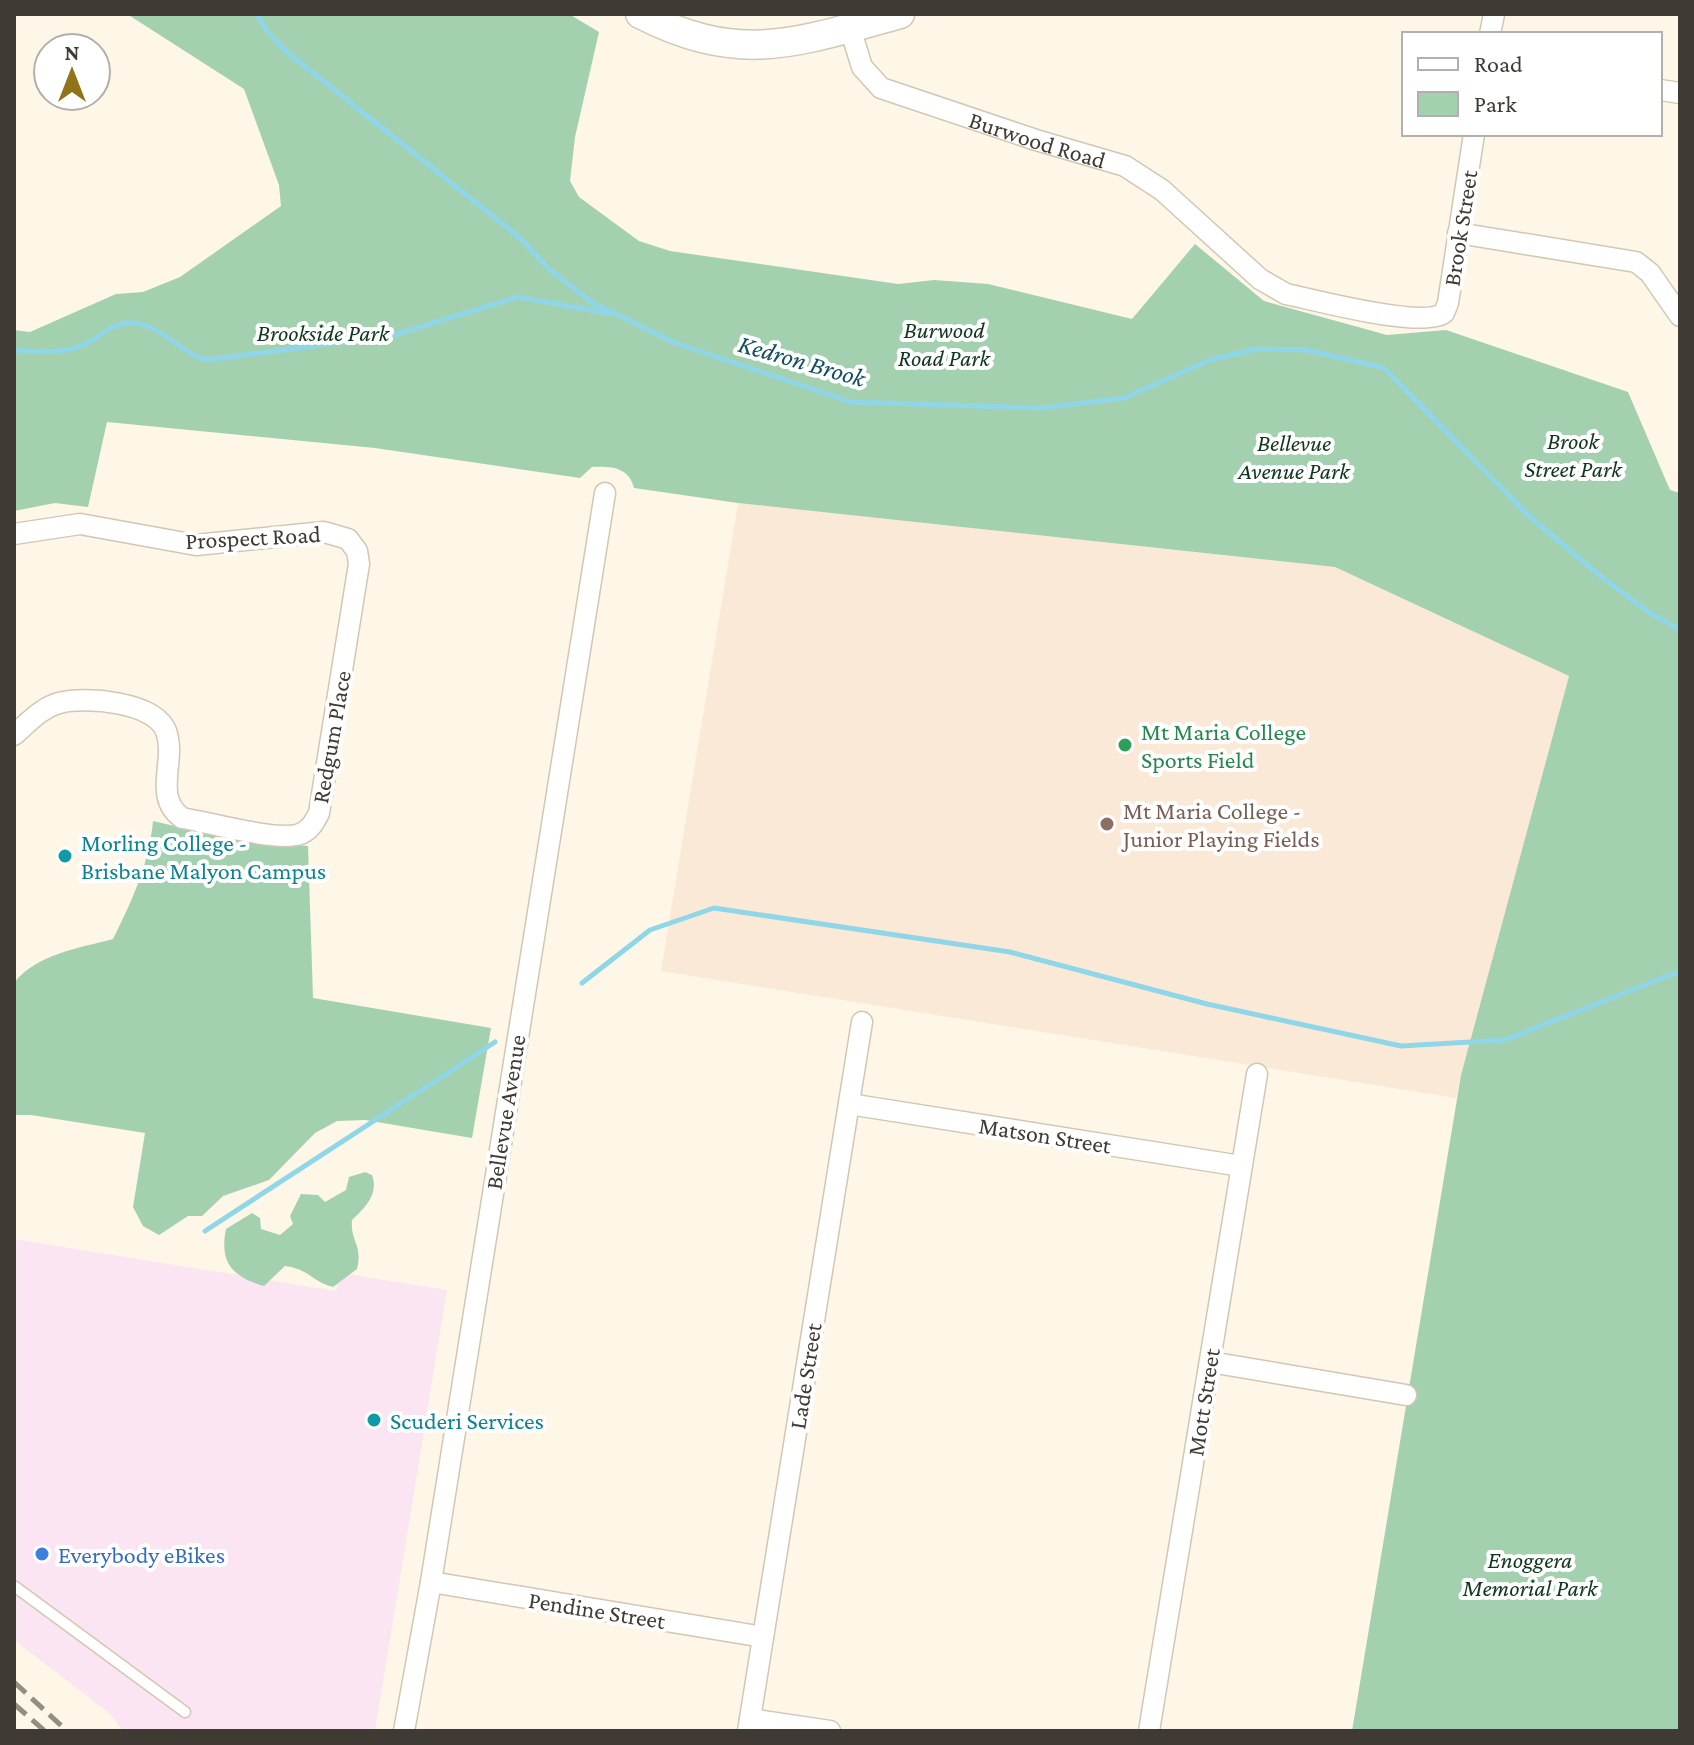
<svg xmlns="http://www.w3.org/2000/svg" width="1694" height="1745" font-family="'Crimson Pro',serif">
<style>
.industrial{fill:#fce5f2}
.education{fill:#fbe9d8}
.green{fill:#a3d1af}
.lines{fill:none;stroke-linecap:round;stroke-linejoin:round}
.stream{stroke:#90d6e9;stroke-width:5}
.lane-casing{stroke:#d2c7b4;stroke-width:13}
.street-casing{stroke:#d2c7b4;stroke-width:23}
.secondary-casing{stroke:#d2c7b4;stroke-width:31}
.lane{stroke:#fff;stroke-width:10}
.street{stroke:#fff;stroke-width:20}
.secondary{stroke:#fff;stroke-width:28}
.rail{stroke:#948d82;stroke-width:5;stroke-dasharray:16 8;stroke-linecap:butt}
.leisure-dot{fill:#2e9e5b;stroke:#fff;stroke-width:3}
.education-dot{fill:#8d6e63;stroke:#fff;stroke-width:3}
.culture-dot{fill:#0f9aa8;stroke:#fff;stroke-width:3}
.shop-dot{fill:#3f7fe0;stroke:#fff;stroke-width:3}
.labels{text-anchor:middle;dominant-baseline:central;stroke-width:8;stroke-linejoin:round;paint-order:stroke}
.street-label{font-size:24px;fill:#3f3a33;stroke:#fff}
.park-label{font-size:24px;font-style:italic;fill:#10361e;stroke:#fff}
.leisure-label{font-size:24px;fill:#27864d;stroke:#fff;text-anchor:start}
.education-label{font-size:24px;fill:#785e54;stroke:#fff;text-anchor:start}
.culture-label{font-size:24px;fill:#0d838f;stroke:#fff;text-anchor:start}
.shop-label{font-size:24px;fill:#366cbe;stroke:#fff;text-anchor:start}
.water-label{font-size:26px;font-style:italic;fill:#114e5b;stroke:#fff}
</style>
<rect width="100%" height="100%" fill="#fef6e6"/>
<path class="industrial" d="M 14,1239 L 336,1291 L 340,1273 L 447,1290 L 375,1731 L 123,1731 L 109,1713 L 14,1640 Z"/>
<path class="education" d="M 738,503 L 1335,567 L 1569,676 L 1461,1075 L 1456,1098 L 661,971 Z"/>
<path class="green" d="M 127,14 L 569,14 L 599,32 L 575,137 L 570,181 L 579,197 L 639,241 L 670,251 L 898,284 L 934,280 L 988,284 L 1132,319 L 1195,244 L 1264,301 L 1387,335 L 1446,330 L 1628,392 L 1670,490 L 1680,493 L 1680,1731 L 1352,1731 L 1461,1075 L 1569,676 L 1335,567 L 738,503 L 634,488 C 629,467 611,466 592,467 L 580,478 L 375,448 L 107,422 L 88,507 L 55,503 L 14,511 L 14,330 L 30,332 L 116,294 L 143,292 L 180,277 L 281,206 L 279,185 L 244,89 Z
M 153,821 L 239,841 L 308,846 L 313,998 L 491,1028 L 472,1138 L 365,1120 L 337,1121 L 315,1133 L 269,1180 L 223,1196 L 202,1216 L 188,1216 L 159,1235 L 143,1226 L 133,1207 L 145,1133 L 31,1115 L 14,1115 L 14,983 C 36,954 80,948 113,939 C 132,901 149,864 153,821 Z
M 365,1172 L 372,1175 C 379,1194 365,1208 352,1220 C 350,1242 363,1244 357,1269 L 333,1287 C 311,1281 309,1269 285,1266 L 264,1286 C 233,1277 219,1263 226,1229 L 252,1213 L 260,1218 L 261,1229 L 280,1235 L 293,1224 L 290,1216 L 301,1194 L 318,1195 L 325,1202 L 346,1190 L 349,1177 Z"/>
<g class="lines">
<path class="stream" d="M 256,14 L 268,32 L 287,52 L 495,218 L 520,238 L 549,269 L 593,303 L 675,343 L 851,402 L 1041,408 L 1124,398 L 1210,360 L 1256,349 L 1306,350 L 1384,368 L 1530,517 L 1604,579 L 1650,613 L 1680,630
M 14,350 C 37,352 61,354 83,345 C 101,338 113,320 134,323 C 160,325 181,353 206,360 L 391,336 L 518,297 L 607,313
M 582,983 L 650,930 L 714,908 L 1010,952 L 1207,1004 L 1401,1046 L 1505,1040 L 1680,971
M 205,1231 L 495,1042"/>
<g class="lane-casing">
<path id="lane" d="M 14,1586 L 185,1712"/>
</g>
<g class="street-casing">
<g id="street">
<path id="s1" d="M 850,28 L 862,67 L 881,88 L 1036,140 L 1125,166 L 1162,190 L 1260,279 L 1286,294 C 1316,300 1422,329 1444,313 L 1448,303 L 1474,134"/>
<path d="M 1490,34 L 1494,14"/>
<path d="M 1660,90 L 1680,93"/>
<path d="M 1458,233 L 1636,262 L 1650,273 L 1680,316"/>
<path d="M 14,534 L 80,524 L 196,545 L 324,532 L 348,539 L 357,551 L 359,564 L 319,813 C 314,823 309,832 297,835 C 271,840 211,823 182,818 C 152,796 177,761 166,731 C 155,702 86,696 59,703 C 41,708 28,723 14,735"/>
<path d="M 849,1104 L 1241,1166"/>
<path d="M 1210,1362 L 1406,1395"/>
<path d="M 431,1582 L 763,1637"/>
<path d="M 750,1719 L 830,1731"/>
<path d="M 404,1731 L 431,1582 L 605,493"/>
<path d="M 748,1731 L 862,1022"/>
<path d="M 1149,1731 L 1257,1074"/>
</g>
</g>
<g class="secondary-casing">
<path id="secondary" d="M 640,14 C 742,66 798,42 900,14"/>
</g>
<use href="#lane" class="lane"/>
<use href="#street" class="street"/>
<use href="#secondary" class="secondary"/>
<path class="rail" d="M 14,1682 L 67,1731
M 14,1704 L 45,1731"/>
</g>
<circle class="leisure-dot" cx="1125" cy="745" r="8"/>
<circle class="education-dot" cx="1107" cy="824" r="8"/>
<g class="culture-dot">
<circle cx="65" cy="856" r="8"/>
<circle cx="374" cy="1420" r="8"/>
</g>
<circle class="shop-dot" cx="42" cy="1554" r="8"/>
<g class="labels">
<g class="street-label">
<text stroke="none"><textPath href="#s1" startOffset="234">Burwood Road</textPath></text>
<text transform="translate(1460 228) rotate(-81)">Brook Street</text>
<text transform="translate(253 537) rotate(-3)">Prospect Road</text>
<text transform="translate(331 737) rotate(-80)">Redgum Place</text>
<text transform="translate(505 1112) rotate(-81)">Bellevue Avenue</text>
<text transform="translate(1045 1135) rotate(9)">Matson Street</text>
<text transform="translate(805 1376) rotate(-81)">Lade Street</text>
<text transform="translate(1203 1402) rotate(-81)">Mott Street</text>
<text transform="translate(597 1610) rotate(9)">Pendine Street</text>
</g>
<g class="park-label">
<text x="944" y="329">Burwood<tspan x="944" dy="28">Road Park</tspan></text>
<text x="323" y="332">Brookside Park</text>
<text x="1573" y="440">Brook<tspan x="1573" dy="28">Street Park</tspan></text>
<text x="1294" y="442">Bellevue<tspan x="1294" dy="28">Avenue Park</tspan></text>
<text x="1530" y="1559">Enoggera<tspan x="1530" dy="28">Memorial Park</tspan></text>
</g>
<g class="leisure-label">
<text x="1141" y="731">Mt Maria College<tspan x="1141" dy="28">Sports Field</tspan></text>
</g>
<g class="education-label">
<text x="1123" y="810">Mt Maria College -<tspan x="1123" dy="28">Junior Playing Fields</tspan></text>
</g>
<g class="culture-label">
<text x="81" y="842">Morling College -<tspan x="81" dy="28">Brisbane Malyon Campus</tspan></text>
<text x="390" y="1420">Scuderi Services</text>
</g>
<g class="shop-label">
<text x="58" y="1554">Everybody eBikes</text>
</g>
<g class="water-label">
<text transform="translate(802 361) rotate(16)">Kedron Brook</text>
</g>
</g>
<rect width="1694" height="1745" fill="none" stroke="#3f3a33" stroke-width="32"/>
<rect x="1402" y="32" width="260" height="104" fill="#ffffff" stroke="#b2b0ad" stroke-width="2"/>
<rect x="1418" y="58" width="40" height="12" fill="#ffffff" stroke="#b2b0ad" stroke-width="2"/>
<text x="1474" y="72" font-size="24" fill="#3f3a33">Road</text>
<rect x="1418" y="92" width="40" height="24" fill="#a3d1af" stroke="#b2b0ad" stroke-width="2"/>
<text x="1474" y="112" font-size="24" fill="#3f3a33">Park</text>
<g transform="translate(72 72)"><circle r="38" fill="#ffffff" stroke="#b2b0ad" stroke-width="2"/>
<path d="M0-6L14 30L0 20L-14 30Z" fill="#917318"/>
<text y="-12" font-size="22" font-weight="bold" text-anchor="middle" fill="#3f3a33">N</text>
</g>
</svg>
